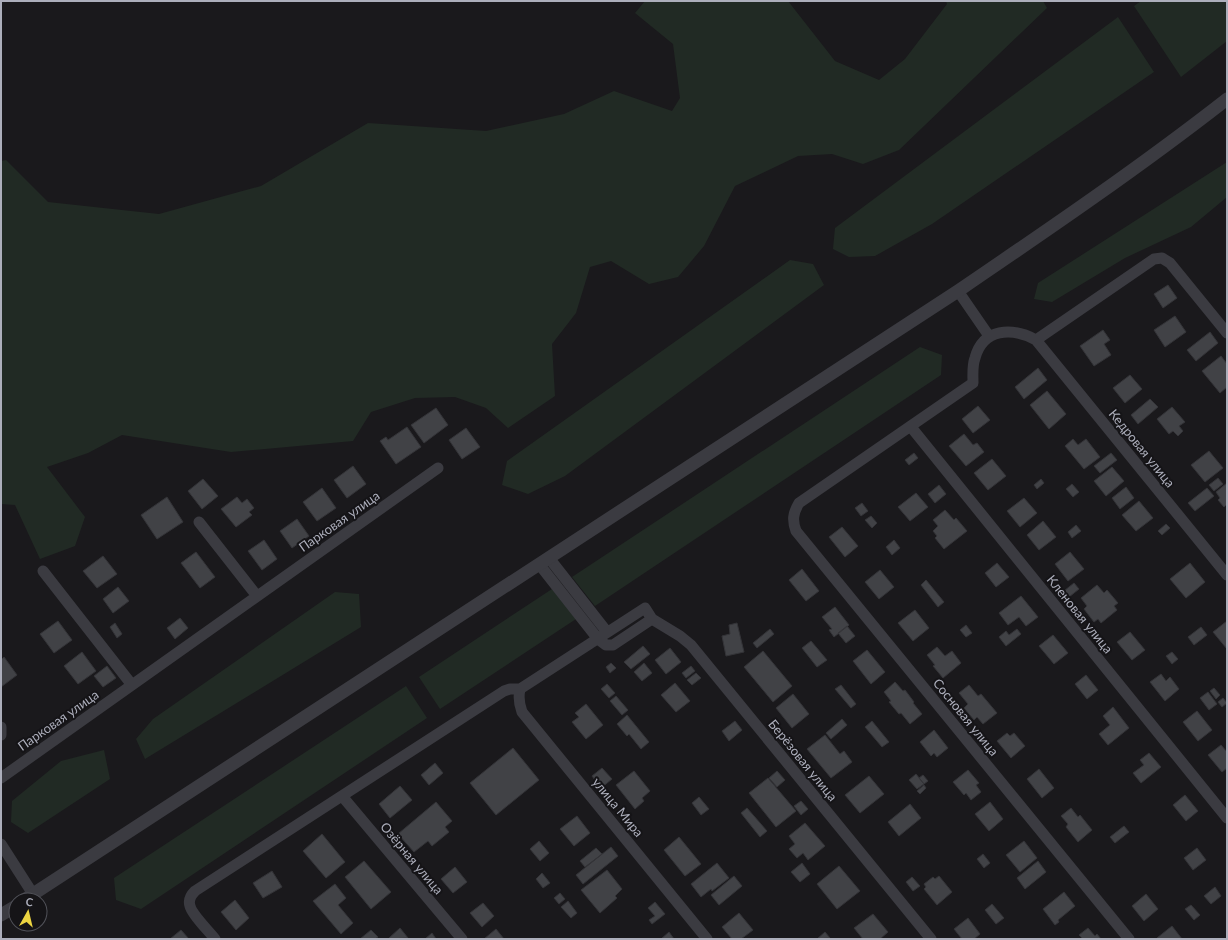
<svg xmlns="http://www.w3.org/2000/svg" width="1228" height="940" font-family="Lato,sans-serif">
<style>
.green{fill:#212a24}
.building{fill:#414246;stroke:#343438}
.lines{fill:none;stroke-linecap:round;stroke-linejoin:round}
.minor{stroke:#3b3b41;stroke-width:11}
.tertiary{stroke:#3b3b41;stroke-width:13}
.labels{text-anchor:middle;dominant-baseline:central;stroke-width:4;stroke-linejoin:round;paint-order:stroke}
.street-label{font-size:13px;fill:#acaebb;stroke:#151417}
</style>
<rect width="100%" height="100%" fill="#1a191c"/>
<path class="green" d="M 645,1 L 788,1 L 835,61 L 879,80 L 905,59 L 947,4 L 946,1 L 1043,1 L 1047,8 L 899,150 L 863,164 L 832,154 L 798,156 L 735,186 L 704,246 L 678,277 L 649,284 L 611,261 L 590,267 L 576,313 L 552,344 L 555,396 L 508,428 L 486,408 L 455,397 L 415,398 L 371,412 L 353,441 L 231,452 L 122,435 L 88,453 L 47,467 L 85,517 L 75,546 L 40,559 L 15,505 L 1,504 L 1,161 L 6,160 L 48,202 L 159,214 L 261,186 L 368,123 L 486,131 L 564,114 L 614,91 L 672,111 L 680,98 L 673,44 L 635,13 Z
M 1141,1 L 1227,1 L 1227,41 L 1181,77 L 1134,6 Z
M 1118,17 L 1154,72 L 932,224 L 875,256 L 849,257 L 833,249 L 835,228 Z
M 1227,162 L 1227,197 L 1191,227 L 1125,258 L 1052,302 L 1034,299 L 1038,283 Z
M 790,260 L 813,264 L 824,285 L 565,476 L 528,494 L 502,485 L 507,461 Z
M 920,347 L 942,355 L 941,375 L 595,606 L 572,577 Z
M 552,589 L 576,619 L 440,709 L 419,677 Z
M 335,592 L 359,594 L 361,627 L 145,759 L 136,739 L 153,719 Z
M 406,686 L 427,718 L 141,909 L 116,900 L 114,878 Z
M 104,750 L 110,779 L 28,833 L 11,822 L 12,801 L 61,761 Z"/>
<path class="building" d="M 1168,285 L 1177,298 L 1163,308 L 1154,294 Z
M 1175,316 L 1186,332 L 1165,347 L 1154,330 Z
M 1103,330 L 1110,340 L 1104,344 L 1111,355 L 1094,366 L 1080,346 Z
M 1210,332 L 1218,343 L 1196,361 L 1187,350 Z
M 1221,356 L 1227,364 L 1227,387 L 1220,393 L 1202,371 Z
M 1038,368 L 1047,380 L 1024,399 L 1015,387 Z
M 1130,375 L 1142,389 L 1125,403 L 1113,388 Z
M 1047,391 L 1066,414 L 1049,429 L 1030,405 Z
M 1150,399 L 1158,407 L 1138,424 L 1131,415 Z
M 978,406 L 990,420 L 973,433 L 962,419 Z
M 1172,407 L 1185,422 L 1179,426 L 1183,431 L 1178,436 L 1173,431 L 1169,434 L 1157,419 Z
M 436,408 L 448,425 L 424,443 L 411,425 Z
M 407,427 L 421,447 L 396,464 L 380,441 L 386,437 L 388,440 Z
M 466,428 L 480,447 L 462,459 L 449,440 Z
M 964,434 L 973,445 L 977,443 L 984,452 L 966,466 L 949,446 Z
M 1073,439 L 1078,445 L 1086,439 L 1100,457 L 1084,469 L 1065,446 Z
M 1209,451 L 1223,468 L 1205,482 L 1191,465 Z
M 914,453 L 918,458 L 909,465 L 905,460 Z
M 1111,453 L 1117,460 L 1100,473 L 1094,466 Z
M 992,459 L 1006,476 L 988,490 L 974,473 Z
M 353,466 L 366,484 L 347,498 L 334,480 Z
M 1112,467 L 1124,481 L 1106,496 L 1094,481 Z
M 1218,478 L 1223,484 L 1214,491 L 1209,485 Z
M 203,479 L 218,496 L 202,509 L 188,491 Z
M 1041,479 L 1044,483 L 1037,489 L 1034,485 Z
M 1227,483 L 1227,506 L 1226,505 L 1224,507 L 1218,500 L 1220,498 L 1216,492 Z
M 1072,484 L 1079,492 L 1073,497 L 1066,489 Z
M 939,485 L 946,494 L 935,503 L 928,494 Z
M 1126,487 L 1134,498 L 1120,509 L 1112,498 Z
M 322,488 L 336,508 L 317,521 L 303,502 Z
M 1207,488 L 1214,496 L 1195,511 L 1188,503 Z
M 916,493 L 928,507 L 910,521 L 898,507 Z
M 167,497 L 183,522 L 157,539 L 141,515 Z
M 237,497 L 242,503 L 247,499 L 254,508 L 249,512 L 252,515 L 236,527 L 221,509 Z
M 1024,498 L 1037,513 L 1020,527 L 1007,511 Z
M 1139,501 L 1153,518 L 1136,531 L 1122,515 Z
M 862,503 L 868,511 L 861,516 L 855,508 Z
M 945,510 L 954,520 L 956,518 L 967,531 L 944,549 L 935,538 L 937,536 L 933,531 L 938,526 L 933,520 Z
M 871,516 L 877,523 L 872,528 L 865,520 Z
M 297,519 L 309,536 L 292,548 L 280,531 Z
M 1043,521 L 1056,537 L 1039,550 L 1027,535 Z
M 1166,524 L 1170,528 L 1162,535 L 1158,531 Z
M 1076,525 L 1081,531 L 1072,538 L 1068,532 Z
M 842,527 L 858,546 L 845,557 L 829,537 Z
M 264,540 L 277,559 L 262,570 L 248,551 Z
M 894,540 L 900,548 L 892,555 L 886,547 Z
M 196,552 L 215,577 L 200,588 L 181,563 Z
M 1070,552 L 1084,569 L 1068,581 L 1055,564 Z
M 103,556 L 117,574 L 97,588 L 83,571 Z
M 997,563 L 1009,577 L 996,587 L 985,573 Z
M 1190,563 L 1205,582 L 1186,598 L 1170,579 Z
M 802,569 L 819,591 L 806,601 L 789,580 Z
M 880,570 L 894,587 L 879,599 L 865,582 Z
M 926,580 L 944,602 L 938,607 L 921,585 Z
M 1074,583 L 1079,589 L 1069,597 L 1064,591 Z
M 1097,585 L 1104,593 L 1107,590 L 1118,603 L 1114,606 L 1117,610 L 1101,623 L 1098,619 L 1094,622 L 1084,609 L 1087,606 L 1081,598 Z
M 118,587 L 129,601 L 113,613 L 103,599 Z
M 1021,596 L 1038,617 L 1026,626 L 1019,617 L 1008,625 L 999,613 Z
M 835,607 L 849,625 L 834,637 L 829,630 L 832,629 L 822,617 Z
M 915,610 L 929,628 L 913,641 L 898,623 Z
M 180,618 L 188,628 L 175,639 L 167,628 Z
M 58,621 L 72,640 L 54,653 L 40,634 Z
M 1227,621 L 1227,649 L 1213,632 Z
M 115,623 L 122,634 L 117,638 L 110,627 Z
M 737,623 L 744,652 L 726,656 L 722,636 L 730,634 L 729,625 Z
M 966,625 L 972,633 L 966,637 L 960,630 Z
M 847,626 L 855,636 L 846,643 L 838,633 Z
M 1201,627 L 1207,635 L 1194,645 L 1188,637 Z
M 770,629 L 774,634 L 757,648 L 753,643 Z
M 1017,629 L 1021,634 L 1006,646 L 999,637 L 1006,631 L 1009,635 Z
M 1130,632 L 1145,650 L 1132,660 L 1117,642 Z
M 1053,635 L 1068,653 L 1054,664 L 1039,646 Z
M 811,641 L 827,660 L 817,667 L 802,648 Z
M 643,646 L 650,654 L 631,669 L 624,662 Z
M 937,647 L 945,656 L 952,651 L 961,663 L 943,678 L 933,666 L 935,665 L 927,655 Z
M 670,648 L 681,662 L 666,674 L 655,660 Z
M 867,650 L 885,672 L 871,684 L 853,661 Z
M 763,651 L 792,686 L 773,702 L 744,667 Z
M 82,652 L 96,671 L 78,684 L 64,666 Z
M 1172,652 L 1178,659 L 1172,664 L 1166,656 Z
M 4,657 L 17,675 L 1,687 L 1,660 Z
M 611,663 L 616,668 L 610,673 L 606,667 Z
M 644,663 L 652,673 L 642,681 L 634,672 Z
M 107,666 L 116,678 L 103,687 L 94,676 Z
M 691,666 L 695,671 L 686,678 L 682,673 Z
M 696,673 L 701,678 L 692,685 L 687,680 Z
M 1161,674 L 1166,681 L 1170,677 L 1179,689 L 1165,701 L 1150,682 Z
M 1086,675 L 1098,690 L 1087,699 L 1075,684 Z
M 895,682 L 903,691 L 905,690 L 914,702 L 913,703 L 922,714 L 910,724 L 901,713 L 899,714 L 889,702 L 891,701 L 884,692 Z
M 675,683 L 690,701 L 676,712 L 661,695 Z
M 607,684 L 615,693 L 609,698 L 601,689 Z
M 841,685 L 856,704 L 851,708 L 835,689 Z
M 969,685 L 978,696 L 981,694 L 997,713 L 983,724 L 977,717 L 974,720 L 964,708 L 968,704 L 959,693 Z
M 1214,688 L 1220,695 L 1216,699 L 1210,691 Z
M 1208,692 L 1217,704 L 1209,710 L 1200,698 Z
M 793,694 L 809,714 L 792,728 L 776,708 Z
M 616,696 L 628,710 L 622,715 L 610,701 Z
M 1223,698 L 1227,703 L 1222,707 L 1218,702 Z
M 586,704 L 603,725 L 586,739 L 572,722 L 579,717 L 575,713 Z
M 1113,707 L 1129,728 L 1108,745 L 1099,734 L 1110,725 L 1103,716 Z
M 1197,711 L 1212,730 L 1198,741 L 1183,722 Z
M 627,715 L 649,742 L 641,749 L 629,734 L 627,736 L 617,724 Z
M 842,719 L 847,725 L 831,739 L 826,733 Z
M 735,721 L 742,730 L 729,741 L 722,731 Z
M 872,721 L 889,742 L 882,747 L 865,727 Z
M 934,730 L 948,748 L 937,757 L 934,753 L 931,756 L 920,742 Z
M 1007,733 L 1010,736 L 1014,733 L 1025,746 L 1011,758 L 997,741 Z
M 825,735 L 840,754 L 844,751 L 852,762 L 831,778 L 807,749 Z
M 1221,745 L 1227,752 L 1227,768 L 1222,772 L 1208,755 Z
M 513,748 L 539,780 L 496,815 L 470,783 Z
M 1149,753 L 1161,767 L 1141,783 L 1133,773 L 1144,765 L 1140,760 Z
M 435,763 L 443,773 L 429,785 L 421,775 Z
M 602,768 L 612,779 L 601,788 L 592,776 Z
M 1039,769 L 1054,788 L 1042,798 L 1027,779 Z
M 968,770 L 979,783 L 976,785 L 981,792 L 971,800 L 966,793 L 964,795 L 953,782 Z
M 634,771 L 650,791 L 642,798 L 644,801 L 635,809 L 616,785 Z
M 777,771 L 785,780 L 777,787 L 769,778 Z
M 916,774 L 924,784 L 917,789 L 909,780 Z
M 923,775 L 928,781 L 924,784 L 919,778 Z
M 869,776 L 884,794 L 860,813 L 845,795 Z
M 768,778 L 796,811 L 776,827 L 749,793 Z
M 924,785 L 926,788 L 920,794 L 917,791 Z
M 400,786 L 412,800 L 390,818 L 379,804 Z
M 1185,795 L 1198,811 L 1186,821 L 1173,805 Z
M 699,797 L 709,809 L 701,815 L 692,803 Z
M 801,801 L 808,809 L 801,815 L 794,806 Z
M 436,802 L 452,821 L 445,827 L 449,832 L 432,846 L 428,841 L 414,852 L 398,834 Z
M 990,802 L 1003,819 L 989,831 L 975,814 Z
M 910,804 L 921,818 L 899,836 L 888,822 Z
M 747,808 L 767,831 L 760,837 L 741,813 Z
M 1071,808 L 1078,817 L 1080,815 L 1092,830 L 1078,842 L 1066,827 L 1068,824 L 1061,816 Z
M 577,816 L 590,833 L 574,846 L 560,829 Z
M 805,823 L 825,846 L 808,860 L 803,853 L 797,858 L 789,849 L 795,844 L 789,836 Z
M 1124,826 L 1129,832 L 1115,843 L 1110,837 Z
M 322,834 L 345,862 L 326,878 L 303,851 Z
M 679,837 L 701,864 L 685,876 L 664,850 Z
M 539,841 L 549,853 L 540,861 L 530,849 Z
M 1024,841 L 1037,858 L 1020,872 L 1006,855 Z
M 611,847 L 618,856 L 583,884 L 576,875 Z
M 596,848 L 602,854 L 585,867 L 580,861 Z
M 1197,848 L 1206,860 L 1193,870 L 1184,858 Z
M 983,854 L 990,863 L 984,868 L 977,859 Z
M 364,861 L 391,892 L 371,909 L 345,877 Z
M 1038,861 L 1046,872 L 1025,889 L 1017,878 Z
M 717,863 L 729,878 L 712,891 L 711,889 L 701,897 L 691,884 Z
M 802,863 L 810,874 L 800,882 L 791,872 Z
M 839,866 L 860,891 L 837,909 L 817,884 Z
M 455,867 L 467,882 L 453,893 L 441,879 Z
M 607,870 L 622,889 L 615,896 L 617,898 L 600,913 L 581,890 Z
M 272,871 L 282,887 L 263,898 L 253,883 Z
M 542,873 L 550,883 L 543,888 L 536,879 Z
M 734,876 L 742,886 L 719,905 L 711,895 Z
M 939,876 L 952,892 L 937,905 L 924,889 L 926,887 L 924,884 L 933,877 L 935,879 Z
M 912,877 L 920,886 L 913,891 L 906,882 Z
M 335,884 L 346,898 L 338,905 L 353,923 L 341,934 L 313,901 Z
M 1215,887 L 1221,896 L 1211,904 L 1204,896 Z
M 1064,892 L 1075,906 L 1058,920 L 1059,922 L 1055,925 L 1043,909 Z
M 560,893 L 565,899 L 559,904 L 554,898 Z
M 1146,894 L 1158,909 L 1144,921 L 1132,906 Z
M 235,900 L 249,918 L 236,930 L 221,912 Z
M 568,901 L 577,913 L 571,918 L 561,907 Z
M 655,902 L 665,914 L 652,924 L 649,920 L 655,916 L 648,908 Z
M 483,903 L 494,916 L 482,927 L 470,913 Z
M 992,904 L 1004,918 L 996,924 L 985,910 Z
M 1191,905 L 1200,915 L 1194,920 L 1185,909 Z
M 739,913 L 753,930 L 741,939 L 732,939 L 722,927 Z
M 873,914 L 888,932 L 880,939 L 863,939 L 854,928 Z
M 968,918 L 980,934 L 974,939 L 962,939 L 954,929 Z
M 1172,926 L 1182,939 L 1158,939 L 1157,938 Z
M 400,928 L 408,938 L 390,939 L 389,938 Z
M 1088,928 L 1095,936 L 1097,934 L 1101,939 L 1083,939 L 1079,935 Z
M 496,929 L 504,939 L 484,939 Z
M 181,930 L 189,939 L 170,939 Z
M 371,930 L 378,937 L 375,939 L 360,939 Z
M 669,932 L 674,939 L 661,939 Z
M 825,932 L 830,938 L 817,939 Z
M 432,933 L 436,939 L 425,939 Z"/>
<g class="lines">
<path class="minor" d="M 958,291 L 989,336
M 1036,340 L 1154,259 L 1162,258 L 1170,263 L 1227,333
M 911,427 L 1227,818
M 199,522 L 257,596
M 549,558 L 607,632
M 539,564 L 598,639 L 606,645 L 613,645 L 652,619
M 43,571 L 132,685
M 520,689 C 518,698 519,704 522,712 L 707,939
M 1,727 L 1,735
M 1,778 L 438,468
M 342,796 L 462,939
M 1,844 L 33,894
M 215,939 C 209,931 192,915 190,906 C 188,900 191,895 195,891 L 504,691 L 510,689 L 520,689 L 645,608 L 652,619 L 680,636 L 691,645 L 931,939
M 1129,939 L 796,531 C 792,520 793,513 799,503 L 973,383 C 973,375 972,366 975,358 C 983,328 1012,327 1036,340 L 1227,575"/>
<path class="tertiary" d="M 24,900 L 958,291 C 1049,229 1140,167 1227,99
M 1,915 L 16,906"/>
</g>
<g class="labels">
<g class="street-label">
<text transform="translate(1142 448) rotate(51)">Кедровая улица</text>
<text transform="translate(339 521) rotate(-35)">Парковая улица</text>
<text transform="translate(1080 614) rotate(51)">Кленовая улица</text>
<text transform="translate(966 717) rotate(51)">Сосновая улица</text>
<text transform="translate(58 720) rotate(-35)">Парковая улица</text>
<text transform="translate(803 760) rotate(51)">Берёзовая улица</text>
<text transform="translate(618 807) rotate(51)">улица Мира</text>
<text transform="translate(412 858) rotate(50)">Озёрная улица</text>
</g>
</g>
<rect width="1228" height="940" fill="none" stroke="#acaebb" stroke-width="4"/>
<g transform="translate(28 912) rotate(8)"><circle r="19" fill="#151417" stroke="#515259"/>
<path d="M0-3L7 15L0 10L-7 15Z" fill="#ecd441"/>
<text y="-6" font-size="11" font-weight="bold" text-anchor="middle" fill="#acaebb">С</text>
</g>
</svg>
